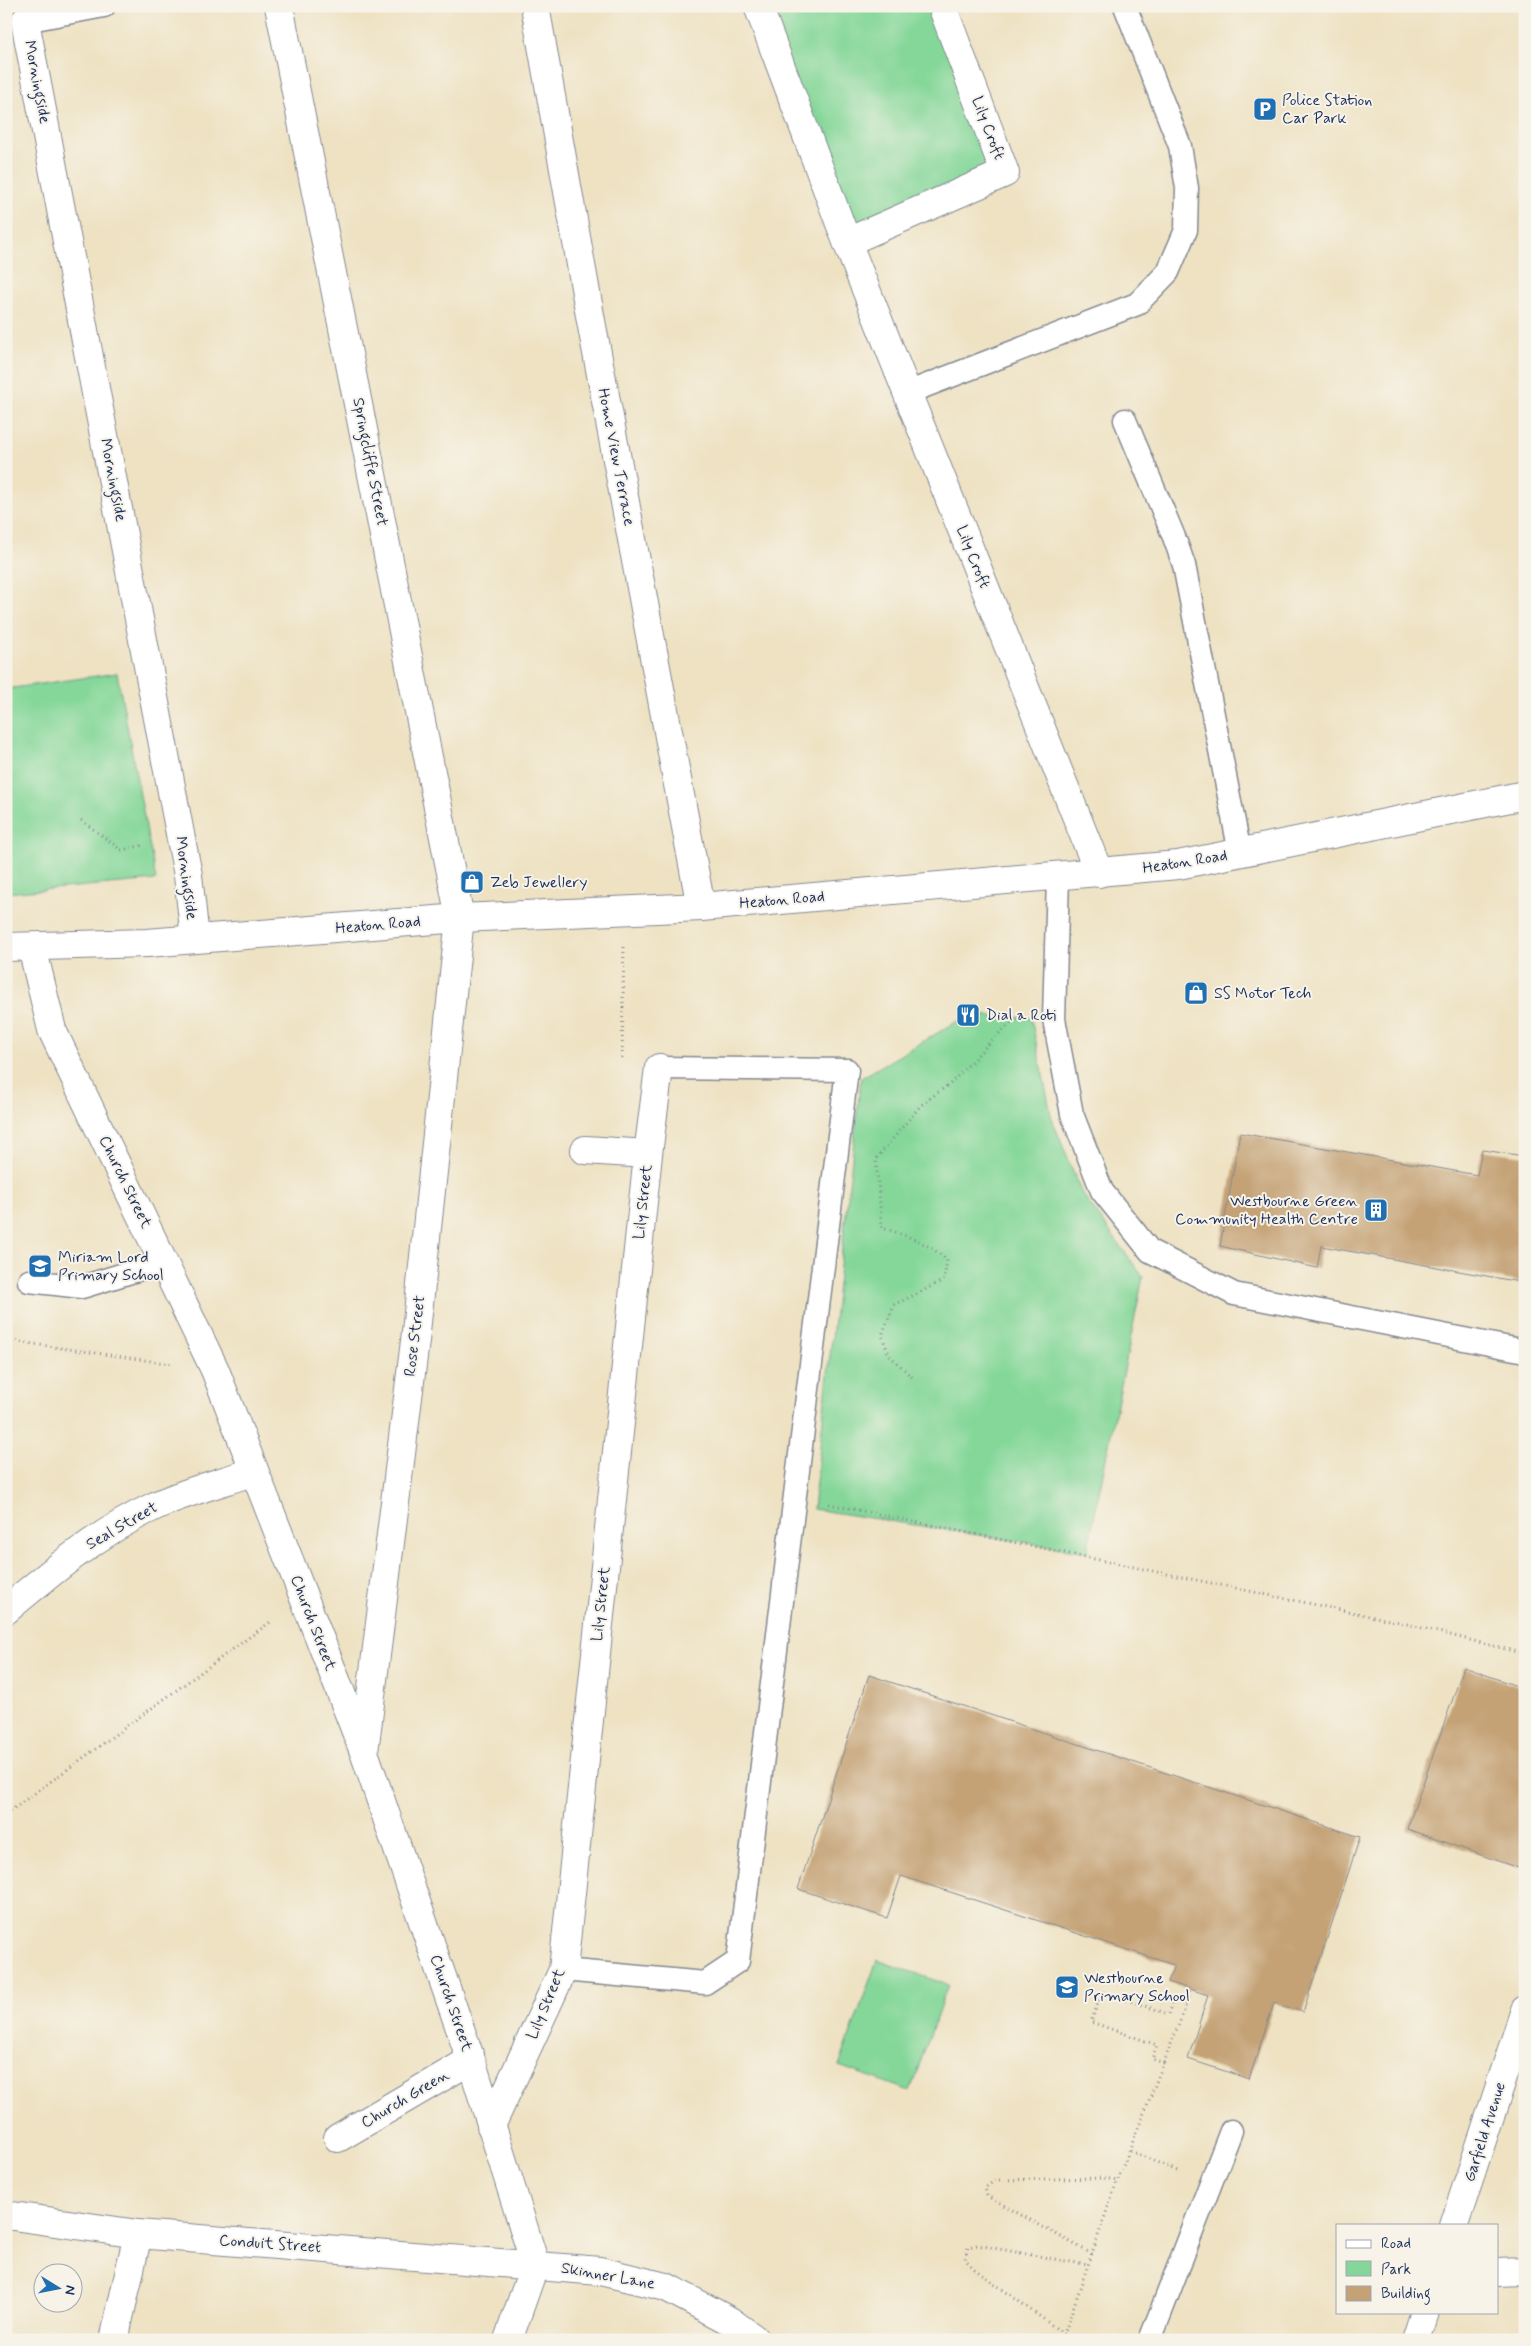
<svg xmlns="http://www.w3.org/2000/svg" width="1531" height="2346" font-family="Mynerve,sans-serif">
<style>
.green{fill:#84d799;stroke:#50837c}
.building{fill:#c4a276}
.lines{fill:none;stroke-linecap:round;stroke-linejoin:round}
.service-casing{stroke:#848890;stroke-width:25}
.minor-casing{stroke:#848890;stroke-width:30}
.tertiary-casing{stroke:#848890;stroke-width:30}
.path{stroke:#848890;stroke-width:3;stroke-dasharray:1 4;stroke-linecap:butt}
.service{stroke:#fff;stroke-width:22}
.minor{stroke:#fff;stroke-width:28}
.tertiary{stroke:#fff;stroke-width:28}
.labels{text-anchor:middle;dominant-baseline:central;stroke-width:4;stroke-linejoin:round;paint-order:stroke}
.street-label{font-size:16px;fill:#1b2f5e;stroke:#f7f3e8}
.poi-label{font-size:16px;fill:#1b2f5e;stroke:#f7f3e8;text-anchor:start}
</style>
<rect width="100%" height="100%" fill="#f7f3e8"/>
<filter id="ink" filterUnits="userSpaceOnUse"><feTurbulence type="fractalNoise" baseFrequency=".02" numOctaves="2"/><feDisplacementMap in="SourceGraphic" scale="10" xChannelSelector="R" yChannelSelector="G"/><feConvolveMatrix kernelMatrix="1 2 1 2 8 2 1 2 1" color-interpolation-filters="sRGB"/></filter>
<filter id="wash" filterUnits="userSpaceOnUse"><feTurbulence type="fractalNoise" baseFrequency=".0096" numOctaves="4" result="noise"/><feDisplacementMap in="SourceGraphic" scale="20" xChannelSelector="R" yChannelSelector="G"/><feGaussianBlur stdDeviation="1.12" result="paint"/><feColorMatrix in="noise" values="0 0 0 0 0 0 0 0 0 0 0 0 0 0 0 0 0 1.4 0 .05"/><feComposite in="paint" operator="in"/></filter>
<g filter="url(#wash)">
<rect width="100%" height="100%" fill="#eee2c3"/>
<path class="green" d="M 758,6 L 942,6 L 1005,173 L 847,242 Z
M 117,673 L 156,880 L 6,893 L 6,689 Z
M 968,1015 L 1031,1018 L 1052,1119 L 1081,1192 L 1143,1277 L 1087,1552 L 813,1509 L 861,1078 Z
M 877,1960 L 948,1985 L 910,2091 L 839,2066 Z"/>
<g id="blocks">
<path class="building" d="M 1240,1133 L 1477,1175 L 1482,1150 L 1525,1156 L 1525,1283 L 1321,1246 L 1317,1268 L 1220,1246 Z
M 1464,1667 L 1525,1689 L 1525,1849 L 1518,1868 L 1407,1829 Z
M 869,1675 L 1360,1837 L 1303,2012 L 1274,2003 L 1249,2079 L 1188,2059 L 1208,1995 L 1168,1982 L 1174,1965 L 901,1876 L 887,1918 L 798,1889 Z"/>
</g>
</g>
<g filter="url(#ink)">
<use href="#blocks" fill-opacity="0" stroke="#848890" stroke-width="1"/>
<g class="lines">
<g class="service-casing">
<path id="service" d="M 25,21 L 104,6
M 907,393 L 1137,304 L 1168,272 L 1186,230 L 1187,188 L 1180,146 L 1125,6
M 1125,420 L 1174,537 L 1184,565 L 1240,853
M 1058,877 L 1054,1019 L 1072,1114 L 1102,1191 L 1150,1251 L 1234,1294 L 1525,1351
M 29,1281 L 82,1287 L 163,1262
M 563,1970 L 705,1983 L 738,1961 L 847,1070 L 659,1068
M 1150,2340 L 1231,2131"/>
</g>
<g class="minor-casing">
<path id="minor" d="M 279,6 L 460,918 L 415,1341 L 364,1752
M 535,6 L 591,321 L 701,907
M 758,6 L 847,242 L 1099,873
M 25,21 L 181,839 L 188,875 L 195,939
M 847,242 L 1005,173 L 942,6
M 32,947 L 52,1030 L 215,1370 L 364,1752 L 471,2060 L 535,2264 L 508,2340
M 585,1150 L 648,1154
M 6,1610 C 52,1571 98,1533 153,1507 C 184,1492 221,1483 254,1471
M 491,2126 L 563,1970 L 648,1154 L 659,1068
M 338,2138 L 471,2060
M 6,2215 L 138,2234 L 600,2271 L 666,2287 L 730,2321 L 756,2340
M 1454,2225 L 1525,2010
M 1497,2272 L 1525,2271
M 114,2340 L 138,2234
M 1416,2340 L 1425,2312"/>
</g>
<g class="tertiary-casing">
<path id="tertiary" d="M 6,947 L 147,943 L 460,918 L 701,907 L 1178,865 L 1525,795"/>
</g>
<path class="path" d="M 81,820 L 121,850 L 145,845
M 622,1058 L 624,947
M 6,1340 L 172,1364
M 912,1377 L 889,1355 L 882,1335 L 894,1305 L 944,1280 L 947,1260 C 928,1243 906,1235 882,1228 L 876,1159 L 921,1105 L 951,1083 L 995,1037 L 1019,1017
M 829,1504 L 1399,1622 L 1525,1654
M 6,1814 L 273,1620
M 1164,2063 L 1152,2059 L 1157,2045 L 1091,2022 L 1102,1992 L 1169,2014 L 1174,2001 L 1186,2005
M 1130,2151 L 1180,2172
M 1092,2254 L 987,2196 L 985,2188 L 995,2180 L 1103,2178 L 1118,2180
M 1064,2334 L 973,2268 L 965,2259 L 968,2247 L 977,2245 L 1088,2265
M 1062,2340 L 1115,2187 L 1184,2011 L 1190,1990"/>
<use href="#service" class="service"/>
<use href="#minor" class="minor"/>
<use href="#tertiary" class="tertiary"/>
</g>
</g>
<defs>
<g id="parking-square" transform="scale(1.25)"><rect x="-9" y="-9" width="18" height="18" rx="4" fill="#1f6fb2" stroke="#f7f3e8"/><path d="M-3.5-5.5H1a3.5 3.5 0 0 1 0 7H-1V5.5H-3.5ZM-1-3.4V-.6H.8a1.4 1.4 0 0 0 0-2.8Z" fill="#fff"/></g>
<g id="shop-square" transform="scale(1.25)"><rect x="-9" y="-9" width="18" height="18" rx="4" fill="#1f6fb2" stroke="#f7f3e8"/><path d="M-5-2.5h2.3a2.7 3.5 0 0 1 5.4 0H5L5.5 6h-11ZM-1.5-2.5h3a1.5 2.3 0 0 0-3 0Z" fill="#fff"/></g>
<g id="restaurant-square" transform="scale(1.25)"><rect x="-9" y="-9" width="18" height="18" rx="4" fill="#1f6fb2" stroke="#f7f3e8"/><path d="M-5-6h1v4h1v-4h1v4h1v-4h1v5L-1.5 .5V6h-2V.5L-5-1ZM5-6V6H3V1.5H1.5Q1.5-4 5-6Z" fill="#fff"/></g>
<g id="building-square" transform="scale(1.25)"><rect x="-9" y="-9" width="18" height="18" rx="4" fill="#1f6fb2" stroke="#f7f3e8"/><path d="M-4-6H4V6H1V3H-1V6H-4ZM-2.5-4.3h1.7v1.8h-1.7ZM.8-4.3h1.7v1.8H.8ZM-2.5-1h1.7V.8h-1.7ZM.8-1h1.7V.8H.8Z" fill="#fff"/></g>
<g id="school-square" transform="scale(1.25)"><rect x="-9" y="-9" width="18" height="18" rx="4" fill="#1f6fb2" stroke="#f7f3e8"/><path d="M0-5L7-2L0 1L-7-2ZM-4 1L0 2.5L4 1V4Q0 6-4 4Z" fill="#fff"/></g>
</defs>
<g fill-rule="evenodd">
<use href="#parking-square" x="1265" y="109"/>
<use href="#shop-square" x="472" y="882"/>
<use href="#shop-square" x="1196" y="993"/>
<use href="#restaurant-square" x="968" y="1015"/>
<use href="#building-square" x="1376" y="1210"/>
<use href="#school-square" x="40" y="1266"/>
<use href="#school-square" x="1067" y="1987"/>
</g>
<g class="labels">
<g class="street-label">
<text transform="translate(37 82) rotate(79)">Morningside</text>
<text transform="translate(988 128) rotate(69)">Lily Croft</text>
<text transform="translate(616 457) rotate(79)">Home View Terrace</text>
<text transform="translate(370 462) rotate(79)">Springcliffe Street</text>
<text transform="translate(113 480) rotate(79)">Morningside</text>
<text transform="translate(973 557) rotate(68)">Lily Croft</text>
<text transform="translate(1185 862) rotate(-9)">Heaton Road</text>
<text transform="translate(186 878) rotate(82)">Morningside</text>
<text transform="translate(782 900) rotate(-5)">Heaton Road</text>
<text transform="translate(378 925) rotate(-5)">Heaton Road</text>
<text transform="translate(125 1182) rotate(64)">Church Street</text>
<text transform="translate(643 1202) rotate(-84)">Lily Street</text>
<text transform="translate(415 1336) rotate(-83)">Rose Street</text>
<text transform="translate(122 1526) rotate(-30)">Seal Street</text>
<text transform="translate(601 1604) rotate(-84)">Lily Street</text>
<text transform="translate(313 1623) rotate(69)">Church Street</text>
<text transform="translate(451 2003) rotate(71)">Church Street</text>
<text transform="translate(546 2004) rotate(-67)">Lily Street</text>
<text transform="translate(405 2099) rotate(-31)">Church Green</text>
<text transform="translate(1485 2132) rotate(-72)">Garfield Avenue</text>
<text transform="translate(270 2244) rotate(4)">Conduit Street</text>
<text transform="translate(608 2276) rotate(10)">Skinner Lane</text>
</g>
<g class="poi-label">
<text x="1282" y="100">Police Station<tspan x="1282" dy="18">Car Park</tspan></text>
<text x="490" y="882">Zeb Jewellery</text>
<text x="1214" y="993">SS Motor Tech</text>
<text x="986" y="1015">Dial a Roti</text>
<text x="1358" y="1201" text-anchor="end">Westbourne Green<tspan x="1358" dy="18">Community Health Centre</tspan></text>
<text x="58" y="1257">Miriam Lord<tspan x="58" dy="18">Primary School</tspan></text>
<text x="1084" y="1978">Westbourne<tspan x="1084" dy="18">Primary School</tspan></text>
</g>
</g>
<rect width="1531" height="2346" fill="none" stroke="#f7f3e8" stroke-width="25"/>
<rect x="1336" y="2224" width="162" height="90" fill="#f7f3e8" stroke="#9fa5b1"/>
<rect x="1346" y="2240" width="25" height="8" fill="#ffffff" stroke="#9fa5b1"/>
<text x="1381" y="2248" font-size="15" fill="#1b2f5e">Road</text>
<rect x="1346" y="2261" width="25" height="15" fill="#84d799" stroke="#9fa5b1"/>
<text x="1381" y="2274" font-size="15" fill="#1b2f5e">Park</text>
<rect x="1346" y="2286" width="25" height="15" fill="#c4a276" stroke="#9fa5b1"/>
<text x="1381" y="2298" font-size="15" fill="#1b2f5e">Building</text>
<g transform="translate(58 2288) rotate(100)"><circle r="24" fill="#f7f3e8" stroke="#9fa5b1"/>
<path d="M0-4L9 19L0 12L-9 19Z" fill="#1f6fb2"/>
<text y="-8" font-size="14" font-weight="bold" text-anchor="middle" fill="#1b2f5e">N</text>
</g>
</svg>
